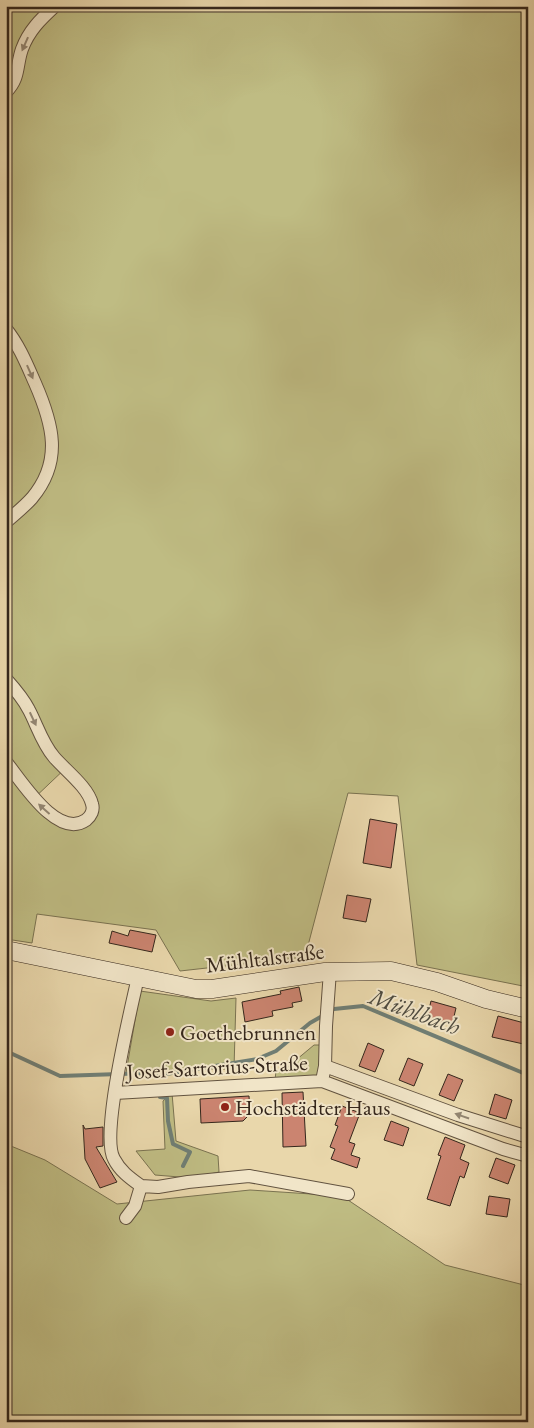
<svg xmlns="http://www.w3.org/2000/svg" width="534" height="1428" font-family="'EB Garamond',serif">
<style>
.green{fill:#bfbc83;stroke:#7a7250;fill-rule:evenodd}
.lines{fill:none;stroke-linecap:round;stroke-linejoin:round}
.stream{stroke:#707e74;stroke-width:4}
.building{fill:#cb8470;stroke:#35271c}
.minor-casing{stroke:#625340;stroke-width:14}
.secondary-casing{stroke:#35271c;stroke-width:19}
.minor{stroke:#f1e5c8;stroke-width:12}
.secondary{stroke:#f1e5c8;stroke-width:18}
.oneway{fill:#938672}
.poi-dot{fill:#8f2418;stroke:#f1e5c8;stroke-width:2}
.labels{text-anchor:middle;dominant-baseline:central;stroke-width:4;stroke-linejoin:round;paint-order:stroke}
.street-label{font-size:22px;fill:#35271c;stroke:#f1e5c8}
.poi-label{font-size:22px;fill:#35271c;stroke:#f1e5c8;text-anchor:start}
.water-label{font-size:24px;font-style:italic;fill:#4e4b40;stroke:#f1e5c8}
</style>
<rect width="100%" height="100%" fill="#e9d7ab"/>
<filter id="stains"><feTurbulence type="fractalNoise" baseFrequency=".004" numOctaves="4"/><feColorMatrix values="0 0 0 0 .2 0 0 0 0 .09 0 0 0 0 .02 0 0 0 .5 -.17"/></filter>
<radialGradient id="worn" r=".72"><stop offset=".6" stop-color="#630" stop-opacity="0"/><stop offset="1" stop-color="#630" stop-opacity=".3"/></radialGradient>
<path class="green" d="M 6,6 L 528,6 L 528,987 L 417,965 L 398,796 L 348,793 L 305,957 L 180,971 L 156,930 L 37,914 L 32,943 L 6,939 ZM 69,765 C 78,775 91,784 96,797 C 104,816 87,834 67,829 C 51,825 41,813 30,802 Z
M 140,991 L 211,1001 L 236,998 L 234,1069 L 187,1069 L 126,1073 Z
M 314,1045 L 320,1045 L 319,1073 L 316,1079 L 275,1080 L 276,1071 L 284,1070 Z
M 172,1093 L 176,1141 L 218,1156 L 219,1172 L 192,1178 L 155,1175 L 136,1151 L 165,1149 L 163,1101 Z
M 6,1144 L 45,1160 L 117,1204 L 250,1190 L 342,1196 L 445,1265 L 528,1286 L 528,1422 L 6,1422 Z"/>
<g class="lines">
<path class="stream" d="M 330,1011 L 334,1009 L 363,1006 L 528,1075
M 6,1051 L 60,1076 L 149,1073 L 166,1074 L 257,1059 L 276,1051 L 310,1023 L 324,1015
M 160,1097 L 167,1098 L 168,1121 L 173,1144 L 190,1152 L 183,1166"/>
</g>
<path class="building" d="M 370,819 L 397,824 L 391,868 L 363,863 Z
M 347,895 L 371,899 L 366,922 L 343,918 Z
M 130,930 L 156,935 L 152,952 L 109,943 L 112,931 L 128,936 Z
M 299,987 L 302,1001 L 292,1003 L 293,1007 L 272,1011 L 273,1016 L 245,1022 L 242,1002 L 281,994 L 280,991 Z
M 431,1001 L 456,1008 L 452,1025 L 427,1018 Z
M 498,1016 L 528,1024 L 528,1045 L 492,1037 Z
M 368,1043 L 384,1050 L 375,1072 L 359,1066 Z
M 408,1058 L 423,1064 L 414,1086 L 399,1080 Z
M 448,1074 L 463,1080 L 454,1101 L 439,1095 Z
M 303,1092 L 306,1146 L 283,1147 L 282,1093 Z
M 495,1094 L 512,1100 L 506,1119 L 489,1114 Z
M 249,1096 L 250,1114 L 243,1121 L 201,1123 L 200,1099 Z
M 342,1106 L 360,1113 L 349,1142 L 355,1144 L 351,1155 L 360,1158 L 357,1168 L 331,1159 L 335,1149 L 330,1147 L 338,1126 L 335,1125 Z
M 391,1121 L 409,1128 L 403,1146 L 384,1140 Z
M 83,1125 L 85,1129 L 103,1127 L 103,1146 L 96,1147 L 117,1182 L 100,1188 L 85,1159 Z
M 445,1137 L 465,1145 L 460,1159 L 469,1163 L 464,1178 L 460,1176 L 450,1206 L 427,1199 L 441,1156 L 438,1155 Z
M 496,1158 L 515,1165 L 508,1184 L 489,1177 Z
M 489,1196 L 510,1199 L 507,1217 L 486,1214 Z"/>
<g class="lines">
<g class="minor-casing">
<path id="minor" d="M 6,92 C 20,78 16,66 22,49 C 29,30 41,19 55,6
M 6,329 C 19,345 27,365 35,383 C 53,424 63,461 32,498 C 24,507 15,514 6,522
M 6,679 C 15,689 23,698 29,710 C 37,725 42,743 54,757 C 65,770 88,787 92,804 C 94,810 91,816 86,820 C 57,840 21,780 6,762
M 325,1066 L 458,1115 L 528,1137
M 322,1081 L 503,1149 L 528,1156
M 115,1093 L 322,1081 L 325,1066 L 326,1026 L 330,971
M 141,1186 L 158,1187 L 188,1182 L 249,1176 L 348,1194
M 126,1218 L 135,1206 L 141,1186 C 130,1178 120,1171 114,1159 C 100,1135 131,1009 138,977"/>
</g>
<g class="secondary-casing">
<path id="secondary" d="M 6,950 L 196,989 L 212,989 L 325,972 L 391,971 L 437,982 L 486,999 L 528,1009"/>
</g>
<use href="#minor" class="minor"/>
<use href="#secondary" class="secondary"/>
</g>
<defs><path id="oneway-solid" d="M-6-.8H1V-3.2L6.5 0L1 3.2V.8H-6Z" transform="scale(1.25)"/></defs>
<g class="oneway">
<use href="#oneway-solid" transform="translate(25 44) rotate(114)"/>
<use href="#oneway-solid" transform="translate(30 372) rotate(66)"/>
<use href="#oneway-solid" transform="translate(33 719) rotate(65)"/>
<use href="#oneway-solid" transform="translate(44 809) rotate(-138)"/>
<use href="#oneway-solid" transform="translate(462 1116) rotate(-161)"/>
</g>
<g class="poi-dot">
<circle cx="170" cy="1032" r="5"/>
<circle cx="225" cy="1107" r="5"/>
</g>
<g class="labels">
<g class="street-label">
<text transform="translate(265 958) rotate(-7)">Mühltalstraße</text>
<text transform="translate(217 1067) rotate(-3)">Josef-Sartorius-Straße</text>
</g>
<g class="poi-label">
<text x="180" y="1032">Goethebrunnen</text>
<text x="235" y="1107">Hochstädter Haus</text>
</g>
<g class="water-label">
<text transform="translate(415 1011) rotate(20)">Mühlbach</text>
</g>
</g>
<rect width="534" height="1428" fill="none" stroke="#e9d7ab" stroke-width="25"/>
<rect x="8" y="8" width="519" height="1413" fill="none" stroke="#35271c" stroke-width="2.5"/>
<rect x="12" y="12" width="509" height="1403" fill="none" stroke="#35271c"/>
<rect width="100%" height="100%" filter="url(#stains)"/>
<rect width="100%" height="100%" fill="url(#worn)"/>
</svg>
